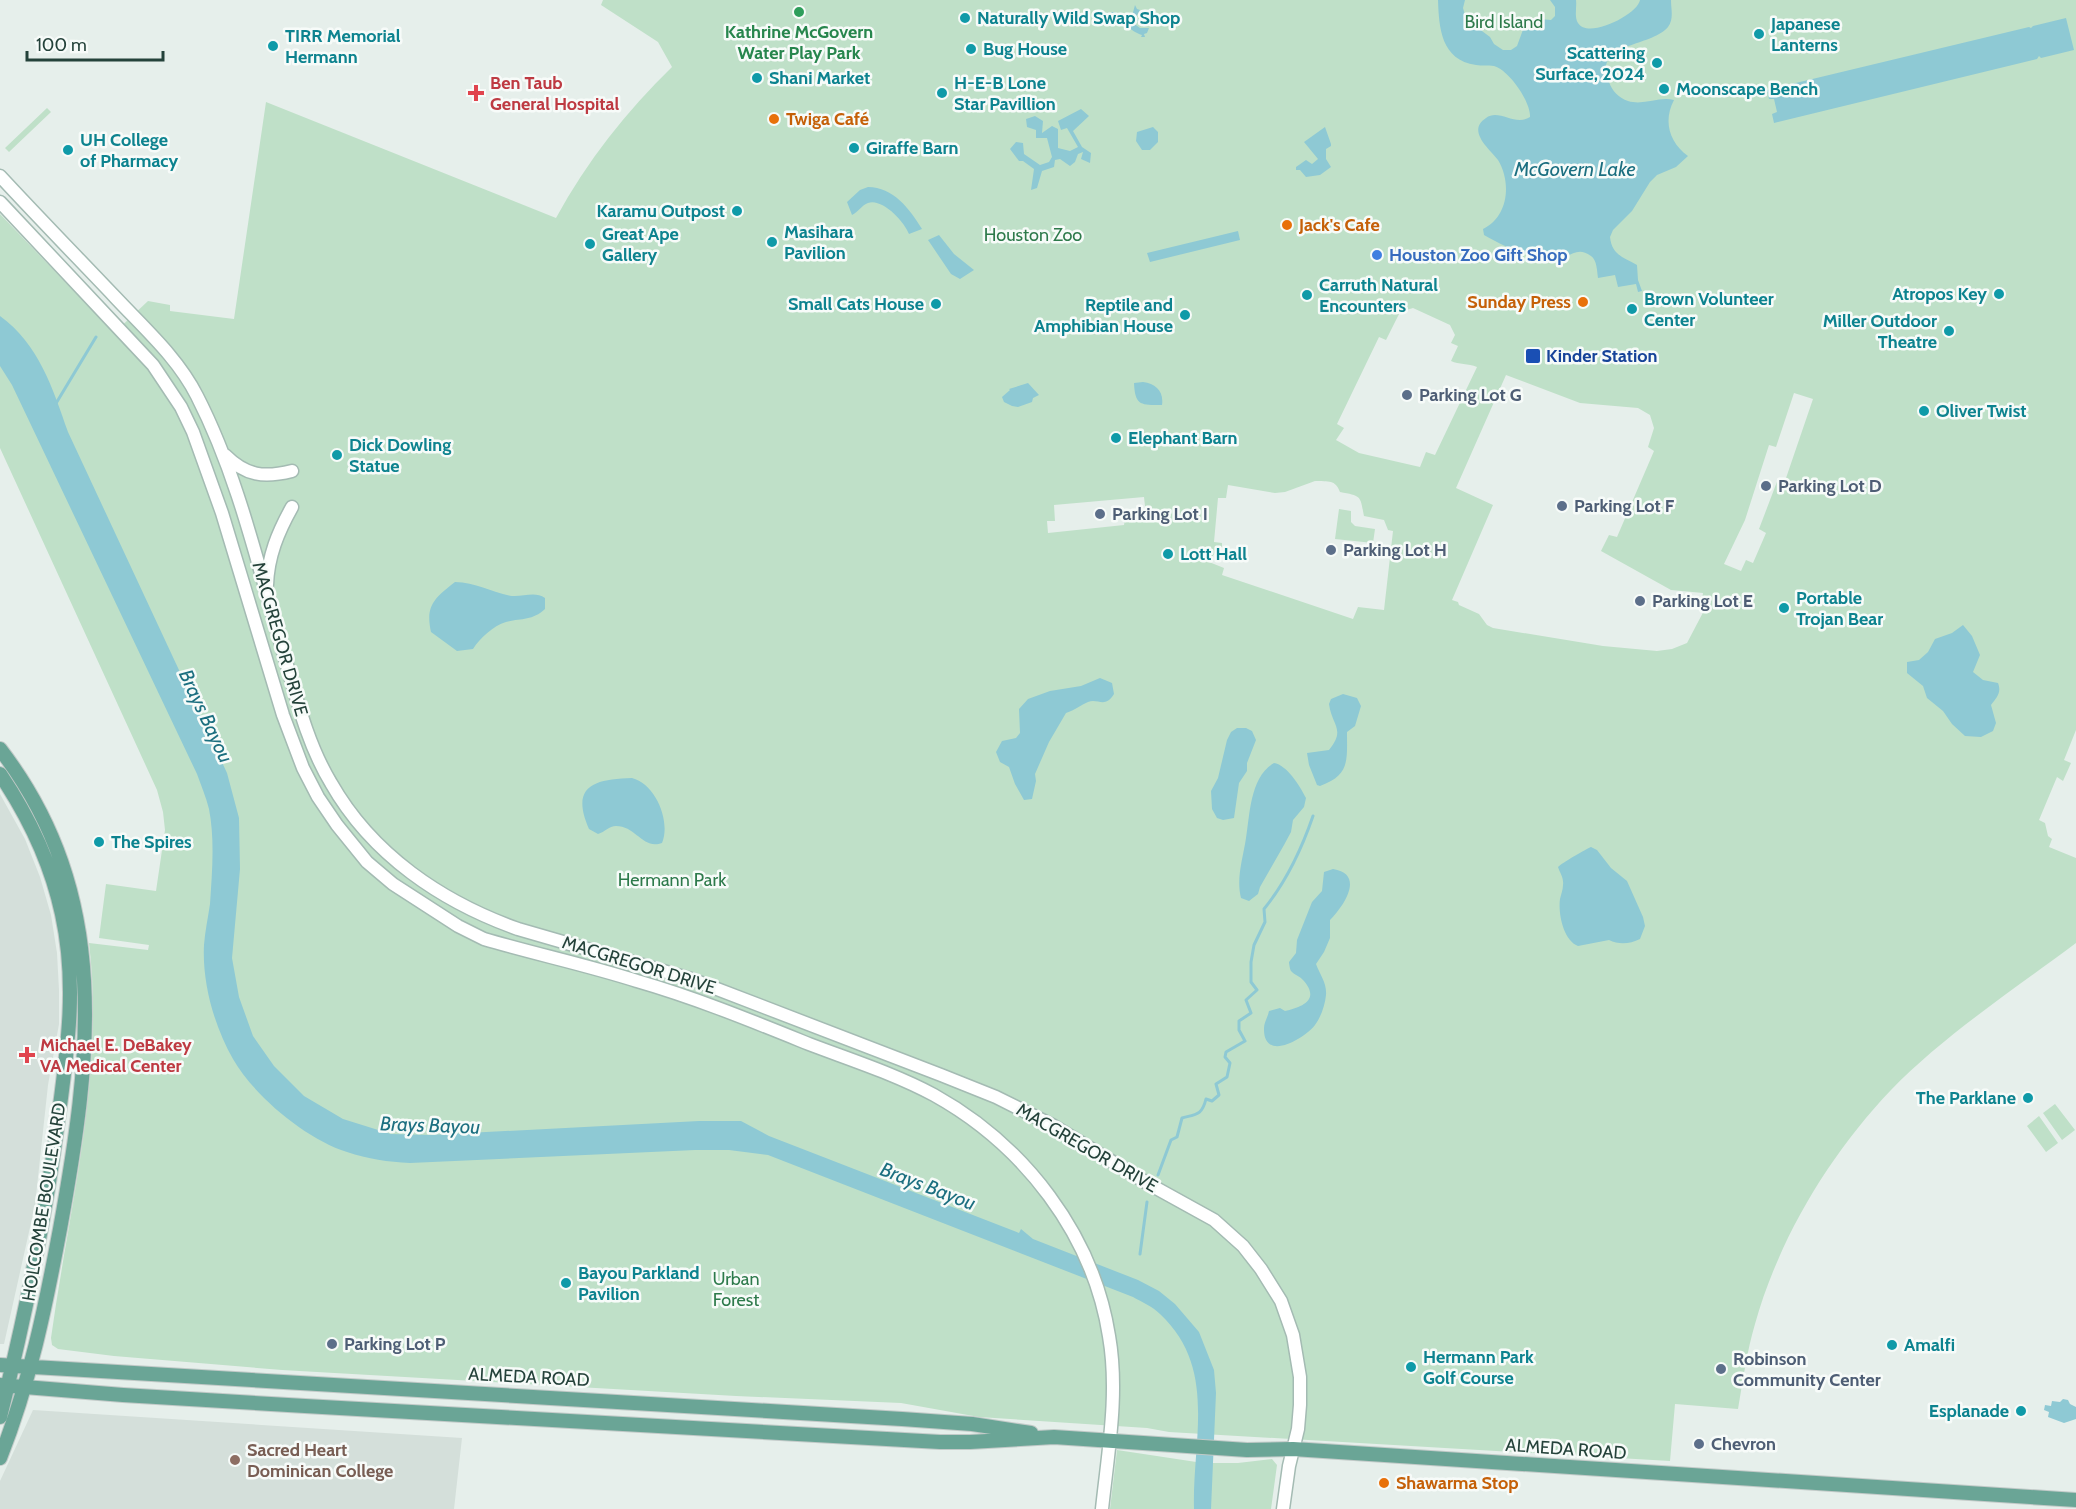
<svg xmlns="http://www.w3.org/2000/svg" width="2076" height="1509" font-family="Cabin,sans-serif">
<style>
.built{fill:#d4dfda}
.green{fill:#bfe0c8;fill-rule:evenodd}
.water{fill:#8ec9d4}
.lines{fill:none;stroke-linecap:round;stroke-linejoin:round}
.stream{stroke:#8ec9d4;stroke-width:3}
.secondary-casing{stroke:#a4bbb3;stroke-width:15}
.primary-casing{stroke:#c2cac8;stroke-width:16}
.secondary{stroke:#fff;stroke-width:12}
.primary{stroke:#6aa596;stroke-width:14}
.leisure-dot{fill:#2e9e5b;stroke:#f7fbf9;stroke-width:2}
.culture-dot{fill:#0f9aa8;stroke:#f7fbf9;stroke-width:2}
.health-dot{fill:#e0444e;stroke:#f7fbf9;stroke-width:2}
.food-dot{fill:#e8710a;stroke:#f7fbf9;stroke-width:2}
.shop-dot{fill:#3f7fe0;stroke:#f7fbf9;stroke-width:2}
.transit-dot{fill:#1a4fb4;stroke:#f7fbf9;stroke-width:2}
.service-dot{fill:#5c6f8a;stroke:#f7fbf9;stroke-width:2}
.education-dot{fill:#8d6e63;stroke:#f7fbf9;stroke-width:2}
.labels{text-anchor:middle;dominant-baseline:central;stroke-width:5;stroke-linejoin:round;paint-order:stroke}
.culture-label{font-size:18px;font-weight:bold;fill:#0d838f;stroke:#f7fbf9;text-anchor:start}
.park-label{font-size:18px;fill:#2d7a4b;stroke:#f7fbf9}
.leisure-label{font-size:18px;font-weight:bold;fill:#27864d;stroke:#f7fbf9}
.health-label{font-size:18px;font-weight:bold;fill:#be3a42;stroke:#f7fbf9;text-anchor:start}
.food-label{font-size:18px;font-weight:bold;fill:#c56008;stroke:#f7fbf9;text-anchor:start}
.shop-label{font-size:18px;font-weight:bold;fill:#366cbe;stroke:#f7fbf9;text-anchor:start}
.transit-label{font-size:18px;font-weight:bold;fill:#164399;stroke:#f7fbf9;text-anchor:start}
.service-label{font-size:18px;font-weight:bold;fill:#4e5e75;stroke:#f7fbf9;text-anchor:start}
.street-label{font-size:18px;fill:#24423a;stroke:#f7fbf9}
.education-label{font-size:18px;font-weight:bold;fill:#785e54;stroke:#f7fbf9;text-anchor:start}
.water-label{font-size:20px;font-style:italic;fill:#1c6f80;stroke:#f7fbf9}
</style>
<rect width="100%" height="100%" fill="#e6efeb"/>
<path class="built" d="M 0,794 L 25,839 L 40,877 L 51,915 L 57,953 L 59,990 L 59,1024 L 48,1085 L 35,1205 L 4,1344 L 0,1344 Z
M 33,1410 L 462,1438 L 454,1509 L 0,1509 L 0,1481 Z"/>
<path class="green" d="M 603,0 L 2076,0 L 2076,730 L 2064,760 L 2071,763 L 2063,781 L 2057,777 L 2039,820 L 2045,823 L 2048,836 L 2052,839 L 2049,847 L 2076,858 L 2076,943 C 2016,988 1943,1036 1891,1090 C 1830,1154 1779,1238 1755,1324 C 1747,1351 1743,1380 1738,1409 L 1675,1404 L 1670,1461 L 1169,1432 L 1147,1428 L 979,1417 L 901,1403 L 736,1396 L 282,1370 L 114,1356 L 58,1349 L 52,1345 L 51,1338 C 69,1208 105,1074 89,943 L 148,950 L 149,945 L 99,938 L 106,884 L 156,891 L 165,830 L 163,812 L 157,790 L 0,448 L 0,214 L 114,333 L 148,301 L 170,305 L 170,311 L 234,319 L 266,102 L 556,218 C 587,161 626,112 672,67 L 658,42 L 601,5 ZM 1413,308 L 1450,325 L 1455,335 L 1451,343 L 1458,346 L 1451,361 C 1459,365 1468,363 1477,367 L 1435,455 L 1426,452 L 1420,467 L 1359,453 L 1336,440 L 1344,428 L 1337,424 L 1379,337 L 1386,340 L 1400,312 ZM 1506,375 L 1580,403 L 1638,408 L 1650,415 L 1654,428 L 1648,447 L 1654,451 L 1617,537 L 1609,535 L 1601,551 L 1671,590 L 1703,593 L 1702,600 L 1708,603 L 1687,643 L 1672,649 L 1657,651 L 1603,646 L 1493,628 L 1487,625 L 1479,614 L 1459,605 L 1458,602 L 1452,600 L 1493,505 L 1456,488 ZM 1794,393 L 1813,399 L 1785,481 L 1778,479 L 1759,529 L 1766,533 L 1753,563 L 1746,560 L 1741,571 L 1724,564 L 1745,520 L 1769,445 L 1776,447 ZM 1315,481 C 1329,482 1335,479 1340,492 C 1363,496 1360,497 1364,516 L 1384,520 L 1388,530 L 1393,531 L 1384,610 L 1358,607 L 1353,619 L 1222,575 L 1224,568 L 1209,562 L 1216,551 L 1222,547 L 1222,543 L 1214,542 L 1218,498 L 1226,498 L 1228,485 L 1275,493 L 1285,492 ZM 1144,497 L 1146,515 L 1125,519 L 1124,525 L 1048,533 L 1047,521 L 1055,521 L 1054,505 Z
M 47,108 L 51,112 L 9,152 L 5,148 Z
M 1339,509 L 1351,511 L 1351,522 L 1355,526 L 1375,529 L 1373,543 L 1335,539 Z
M 2055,1104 L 2075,1130 L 2062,1140 L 2043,1113 Z
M 2039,1116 L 2058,1143 L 2046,1152 L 2027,1126 Z
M 1117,1450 L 1203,1463 L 1238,1463 L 1272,1459 L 1277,1465 L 1271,1509 L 1110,1509 Z"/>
<path class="water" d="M 1438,0 L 1465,0 L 1463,8 L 1465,15 L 1474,19 L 1482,31 L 1490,37 L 1494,44 L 1503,50 L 1511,50 L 1517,46 L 1524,27 L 1529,23 L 1539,19 L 1551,20 L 1555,16 L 1555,7 L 1550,0 L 1576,0 C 1577,7 1574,17 1578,23 C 1588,40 1638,14 1640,0 L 1671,0 C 1671,9 1674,19 1668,27 C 1650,48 1592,42 1609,82 C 1612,91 1619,98 1628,101 C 1644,106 1659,96 1674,100 C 1663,121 1669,142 1688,156 L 1676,167 L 1657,175 L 1650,182 L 1632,211 L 1613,230 L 1610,237 C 1612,255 1623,257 1637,265 L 1638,280 L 1642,291 L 1638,292 L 1636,284 L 1618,287 L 1615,275 L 1598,278 C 1597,271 1597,260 1591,256 C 1577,246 1572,257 1560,257 C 1531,259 1509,249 1484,235 L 1483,229 C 1508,217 1512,183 1498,160 C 1490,149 1466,131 1486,118 C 1499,108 1515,127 1530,117 C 1531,102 1509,70 1494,66 C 1488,65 1482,66 1476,65 C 1441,60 1439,28 1438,0 Z
M 1135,5 L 1137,9 L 1140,10 L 1136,17 L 1139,21 L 1129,20 L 1140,28 L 1149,28 L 1147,33 L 1144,34 L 1145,37 L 1141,37 L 1142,35 C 1128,31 1124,18 1109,21 L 1109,15 L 1112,12 L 1132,16 Z
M 2066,18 L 2074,50 L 2041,58 L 2039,56 L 2037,59 L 1774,123 L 1772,114 L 1777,112 L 1774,99 L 1769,99 L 1767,90 L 2029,27 L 2031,28 L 2033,26 Z
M 1081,109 L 1089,116 L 1073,131 L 1082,147 L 1091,153 L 1090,163 L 1081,159 L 1083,152 L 1078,154 L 1075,162 L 1070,166 L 1060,159 L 1055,160 L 1054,167 L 1042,171 L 1037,188 L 1031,190 L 1034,169 L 1023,161 L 1019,161 L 1010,149 L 1016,142 L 1023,143 L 1024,154 L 1040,165 L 1049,162 L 1052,157 L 1047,138 L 1036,138 L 1036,130 L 1027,127 L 1026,119 L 1035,116 L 1043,121 L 1042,133 L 1052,126 L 1058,129 L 1058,148 L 1070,151 L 1078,147 L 1067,128 L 1061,130 L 1058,121 Z
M 1153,127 L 1158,132 L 1158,142 L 1150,150 L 1142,150 L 1136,141 L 1137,132 Z
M 1325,127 L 1331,144 L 1331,146 L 1326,149 L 1326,159 L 1331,167 L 1320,175 L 1306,177 L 1300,170 L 1296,170 L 1296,167 L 1306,160 L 1312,164 L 1318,159 L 1304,142 Z
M 868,187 C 893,187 910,209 922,229 L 909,234 C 904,221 882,198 868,203 C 862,205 858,212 852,215 L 847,202 L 860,190 Z
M 1238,231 L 1240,240 L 1150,262 L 1147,253 Z
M 939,235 L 954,254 L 974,270 L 960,279 L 951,274 L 928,240 Z
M 0,316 C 39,344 53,389 68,432 L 227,773 L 239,818 L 240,869 L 232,958 L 239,997 L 253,1036 L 274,1066 L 304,1096 L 343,1119 L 391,1134 L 429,1135 L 699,1121 L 741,1121 L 769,1136 L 1019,1233 L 1021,1229 L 1033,1239 L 1138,1280 L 1159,1291 L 1175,1304 L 1199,1332 L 1214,1370 L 1216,1393 L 1211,1509 L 1194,1509 C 1192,1440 1218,1368 1160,1314 C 1153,1307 1142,1302 1133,1297 L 768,1155 L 729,1150 L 695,1150 L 410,1163 C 388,1162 368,1159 347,1152 C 306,1139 254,1096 233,1059 C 214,1026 202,982 204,945 C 205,931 208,918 210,904 C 212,873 215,840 209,809 C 206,797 201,785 197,774 L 12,385 L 0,366 Z
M 1143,382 C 1156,384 1164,391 1162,405 C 1141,405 1135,406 1134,383 Z
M 1028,383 L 1039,395 L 1033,398 L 1032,402 L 1018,407 L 1012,406 L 1004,402 L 1002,397 L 1010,390 L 1009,389 Z
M 455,582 C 476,582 492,593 512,596 C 523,597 535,591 545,598 L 545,609 C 532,621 521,618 506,622 C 493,626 480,638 473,649 L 457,651 L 431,632 C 425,605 435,598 455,582 Z
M 1963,625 L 1972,636 L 1980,655 L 1973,672 L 1983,680 L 1998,683 C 2002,693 1996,698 1991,705 L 1996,723 L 1993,731 L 1981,737 L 1965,736 L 1952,724 L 1943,711 L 1927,698 L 1923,686 L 1907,673 L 1907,662 L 1919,660 L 1928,652 L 1935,639 L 1952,633 Z
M 1100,678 L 1112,683 L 1114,694 C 1105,709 1098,698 1088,702 C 1081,705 1075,710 1066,713 L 1049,742 L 1035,774 L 1036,781 L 1032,799 L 1024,800 L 1015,784 L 1009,767 L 1000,762 L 996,752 L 1002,741 L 1016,738 L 1020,733 L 1019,709 L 1028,699 L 1050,691 L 1081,686 Z
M 1343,694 L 1357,698 L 1361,706 L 1355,726 L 1347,732 C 1347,761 1350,775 1320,786 L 1317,785 L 1309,765 L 1307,753 L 1329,750 C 1346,729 1332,726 1329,704 L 1331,699 Z
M 1237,728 L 1246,728 L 1252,731 L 1256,740 L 1247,763 L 1247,771 L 1239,783 L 1234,818 L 1223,820 L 1217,818 L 1212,809 L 1211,791 L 1218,778 L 1227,740 L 1231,732 Z
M 1274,763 C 1287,765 1300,786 1306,798 L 1304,807 L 1293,820 L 1291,832 L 1284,845 L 1260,887 L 1258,894 L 1249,901 L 1241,898 C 1236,878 1243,858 1246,838 C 1250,814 1250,777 1274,763 Z
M 632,778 C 656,784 671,822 662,843 C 643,850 636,826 616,826 C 609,826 605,832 598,834 L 589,829 C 570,786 594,779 632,778 Z
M 1591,847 L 1597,850 L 1611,868 L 1627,881 L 1643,917 L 1645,926 L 1640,939 C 1630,944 1619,945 1609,940 L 1578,946 C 1563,940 1558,913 1560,899 C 1561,894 1563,890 1563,885 C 1564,878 1560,873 1558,867 C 1562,863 1586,849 1591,847 Z
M 1333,869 C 1366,874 1343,907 1330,920 L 1330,938 L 1324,952 L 1316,964 C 1320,975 1327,983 1326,995 C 1325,1005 1321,1017 1315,1025 C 1304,1039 1263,1063 1264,1028 C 1264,1022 1268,1017 1269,1011 L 1280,1008 L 1285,1011 C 1302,1007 1321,1000 1303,980 C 1300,976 1294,975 1291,971 C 1290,970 1289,963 1289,962 L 1296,953 L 1297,940 L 1312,902 L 1322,891 L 1324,872 Z
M 2063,1399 L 2068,1400 L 2070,1404 L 2076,1407 L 2076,1419 L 2064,1423 L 2048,1417 L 2049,1412 L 2044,1410 L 2045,1405 L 2051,1406 L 2052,1401 L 2060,1402 Z"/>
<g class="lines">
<path class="stream" d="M 55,405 L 96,337
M 1158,1175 L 1171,1140 L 1177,1137 L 1182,1118 C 1197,1114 1202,1115 1206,1099 L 1212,1101 L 1219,1095 L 1216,1084 L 1227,1077 L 1230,1063 L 1225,1057 L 1226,1052 L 1245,1041 L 1239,1030 L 1239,1021 L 1251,1013 L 1246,1000 L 1257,990 L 1251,982 L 1251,962 L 1254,945 L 1265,922 L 1264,909 C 1286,882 1302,848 1313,816
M 1140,1254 L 1147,1202"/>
<g class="secondary-casing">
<path id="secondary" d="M 0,176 C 38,217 77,257 115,297 C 144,328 178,358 197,396 C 239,478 259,570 285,658 C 297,700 308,745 331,783 C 372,855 442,902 518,929 L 691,979 L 941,1075 L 996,1097 L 1052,1125 L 1147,1183 L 1214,1220 L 1243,1246 L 1261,1269 L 1281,1301 L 1293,1335 L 1300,1377 L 1300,1405 L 1298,1429 L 1289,1466 L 1283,1509
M 0,202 L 153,365 L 181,407 L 193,432 L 222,513 L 283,715 L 303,768 L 318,797 L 337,825 L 367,862 L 393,884 L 458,926 L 484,939 C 535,954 587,965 637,981 C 696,998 752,1021 809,1044 C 851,1060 895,1074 934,1095 C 1024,1145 1093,1234 1109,1336 C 1119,1393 1108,1452 1102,1509
M 225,455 C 246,476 264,478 292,471
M 267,585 C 268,556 278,532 292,507"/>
</g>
<g class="primary-casing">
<path id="primary" d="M 0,749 C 113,896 91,1059 60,1229 C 45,1309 30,1382 0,1458
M 0,774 C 29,817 51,863 62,914 C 77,982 68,1046 59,1113 C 46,1216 25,1317 0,1417
M 0,1365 L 902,1419 L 972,1424 L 1031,1433
M 0,1385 L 123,1395 L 305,1406 L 940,1442 L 970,1442 L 1054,1437 L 1247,1450 L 1293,1449 L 2076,1500"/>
</g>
<use href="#secondary" class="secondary"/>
<use href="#primary" class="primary"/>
</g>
<circle class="leisure-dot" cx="799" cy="12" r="6"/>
<g class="culture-dot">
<circle cx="965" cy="18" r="6"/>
<circle cx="1759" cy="34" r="6"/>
<circle cx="273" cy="46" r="6"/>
<circle cx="971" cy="49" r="6"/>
<circle cx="1657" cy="63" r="6"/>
<circle cx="757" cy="78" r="6"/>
<circle cx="1664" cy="89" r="6"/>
<circle cx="942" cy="93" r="6"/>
<circle cx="854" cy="148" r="6"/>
<circle cx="68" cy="150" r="6"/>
<circle cx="737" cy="211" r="6"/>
<circle cx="772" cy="242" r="6"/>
<circle cx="590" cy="244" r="6"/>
<circle cx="1999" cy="294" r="6"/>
<circle cx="1307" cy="295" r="6"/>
<circle cx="936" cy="304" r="6"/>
<circle cx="1632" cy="309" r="6"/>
<circle cx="1185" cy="315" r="6"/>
<circle cx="1949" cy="331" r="6"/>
<circle cx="1924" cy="411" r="6"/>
<circle cx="1116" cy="438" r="6"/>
<circle cx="337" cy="455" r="6"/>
<circle cx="1168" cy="554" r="6"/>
<circle cx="1784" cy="608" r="6"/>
<circle cx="99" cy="842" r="6"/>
<circle cx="2028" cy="1098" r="6"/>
<circle cx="566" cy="1283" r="6"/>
<circle cx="1892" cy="1345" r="6"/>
<circle cx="1411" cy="1367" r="6"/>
<circle cx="2021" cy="1411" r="6"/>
</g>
<g class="health-dot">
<path d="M473 84h6v6h6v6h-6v6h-6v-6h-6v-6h6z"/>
<path d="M24 1046h6v6h6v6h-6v6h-6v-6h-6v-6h6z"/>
</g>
<g class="food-dot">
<circle cx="774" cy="119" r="6"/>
<circle cx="1287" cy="225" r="6"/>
<circle cx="1583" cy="302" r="6"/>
<circle cx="1384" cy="1483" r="6"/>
</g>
<circle class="shop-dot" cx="1377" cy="255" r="6"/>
<rect class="transit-dot" x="1525" y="348" width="16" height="16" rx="3"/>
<g class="service-dot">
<circle cx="1407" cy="395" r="6"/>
<circle cx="1766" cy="486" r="6"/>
<circle cx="1562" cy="506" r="6"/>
<circle cx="1100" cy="514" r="6"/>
<circle cx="1331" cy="550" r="6"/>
<circle cx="1640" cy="601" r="6"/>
<circle cx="332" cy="1344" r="6"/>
<circle cx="1721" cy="1369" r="6"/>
<circle cx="1699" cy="1444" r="6"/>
</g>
<circle class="education-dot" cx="235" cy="1460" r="6"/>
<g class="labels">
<g class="culture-label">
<text x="977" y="18">Naturally Wild Swap Shop</text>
<text x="1771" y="24">Japanese<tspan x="1771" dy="21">Lanterns</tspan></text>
<text x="285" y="36">TIRR Memorial<tspan x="285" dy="21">Hermann</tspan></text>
<text x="983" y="49">Bug House</text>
<text x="1645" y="53" text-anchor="end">Scattering<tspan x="1645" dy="21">Surface, 2024</tspan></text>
<text x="769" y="78">Shani Market</text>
<text x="954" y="83">H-E-B Lone<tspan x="954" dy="21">Star Pavillion</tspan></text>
<text x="1676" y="89">Moonscape Bench</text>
<text x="80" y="140">UH College<tspan x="80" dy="21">of Pharmacy</tspan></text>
<text x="866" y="148">Giraffe Barn</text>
<text x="725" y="211" text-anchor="end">Karamu Outpost</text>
<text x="784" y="232">Masihara<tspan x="784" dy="21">Pavilion</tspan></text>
<text x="602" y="234">Great Ape<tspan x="602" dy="21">Gallery</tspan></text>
<text x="1319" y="285">Carruth Natural<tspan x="1319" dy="21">Encounters</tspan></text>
<text x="1987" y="294" text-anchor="end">Atropos Key</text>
<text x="1644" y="299">Brown Volunteer<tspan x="1644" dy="21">Center</tspan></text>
<text x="924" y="304" text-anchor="end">Small Cats House</text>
<text x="1173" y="305" text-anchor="end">Reptile and<tspan x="1173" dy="21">Amphibian House</tspan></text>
<text x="1937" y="321" text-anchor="end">Miller Outdoor<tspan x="1937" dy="21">Theatre</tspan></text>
<text x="1936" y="411">Oliver Twist</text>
<text x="1128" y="438">Elephant Barn</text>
<text x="349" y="445">Dick Dowling<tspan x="349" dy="21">Statue</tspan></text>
<text x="1180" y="554">Lott Hall</text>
<text x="1796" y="598">Portable<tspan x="1796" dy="21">Trojan Bear</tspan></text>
<text x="111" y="842">The Spires</text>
<text x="2016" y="1098" text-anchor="end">The Parklane</text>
<text x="578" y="1273">Bayou Parkland<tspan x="578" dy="21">Pavilion</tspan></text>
<text x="1904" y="1345">Amalfi</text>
<text x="1423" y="1357">Hermann Park<tspan x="1423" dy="21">Golf Course</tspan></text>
<text x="2009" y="1411" text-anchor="end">Esplanade</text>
</g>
<g class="park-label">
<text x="1504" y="22">Bird Island</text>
<text x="1033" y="235">Houston Zoo</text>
<text x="672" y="880">Hermann Park</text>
<text x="736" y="1279">Urban<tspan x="736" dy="21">Forest</tspan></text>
</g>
<g class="leisure-label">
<text x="799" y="32">Kathrine McGovern<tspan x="799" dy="21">Water Play Park</tspan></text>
</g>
<g class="health-label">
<text x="490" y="83">Ben Taub<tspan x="490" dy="21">General Hospital</tspan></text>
<text x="40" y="1045">Michael E. DeBakey<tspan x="40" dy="21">VA Medical Center</tspan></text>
</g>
<g class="food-label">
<text x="786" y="119">Twiga Café</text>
<text x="1299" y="225">Jack's Cafe</text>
<text x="1571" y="302" text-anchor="end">Sunday Press</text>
<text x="1396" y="1483">Shawarma Stop</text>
</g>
<g class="shop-label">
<text x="1389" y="255">Houston Zoo Gift Shop</text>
</g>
<g class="transit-label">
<text x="1546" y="356">Kinder Station</text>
</g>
<g class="service-label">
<text x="1419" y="395">Parking Lot G</text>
<text x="1778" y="486">Parking Lot D</text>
<text x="1574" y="506">Parking Lot F</text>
<text x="1112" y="514">Parking Lot I</text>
<text x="1343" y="550">Parking Lot H</text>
<text x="1652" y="601">Parking Lot E</text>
<text x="344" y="1344">Parking Lot P</text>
<text x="1733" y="1359">Robinson<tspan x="1733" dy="21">Community Center</tspan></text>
<text x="1711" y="1444">Chevron</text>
</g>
<g class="street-label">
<text transform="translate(280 639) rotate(74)">MACGREGOR DRIVE</text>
<text transform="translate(639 965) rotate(17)">MACGREGOR DRIVE</text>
<text transform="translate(1087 1148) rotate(30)">MACGREGOR DRIVE</text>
<text transform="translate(44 1202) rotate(-81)">HOLCOMBE BOULEVARD</text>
<text transform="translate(529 1377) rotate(3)">ALMEDA ROAD</text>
<text transform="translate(1566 1449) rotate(4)">ALMEDA ROAD</text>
</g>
<g class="education-label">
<text x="247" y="1450">Sacred Heart<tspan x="247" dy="21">Dominican College</tspan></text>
</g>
<g class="water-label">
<text x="1575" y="169">McGovern Lake</text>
<text transform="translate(206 716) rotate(65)">Brays Bayou</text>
<text transform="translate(430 1125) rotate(2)">Brays Bayou</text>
<text transform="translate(928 1186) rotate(21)">Brays Bayou</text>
</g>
</g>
<path d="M27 51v9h136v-9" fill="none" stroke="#24423a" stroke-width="3"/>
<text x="36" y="51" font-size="18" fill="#24423a" stroke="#f7fbf9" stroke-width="4.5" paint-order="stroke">100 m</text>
</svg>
